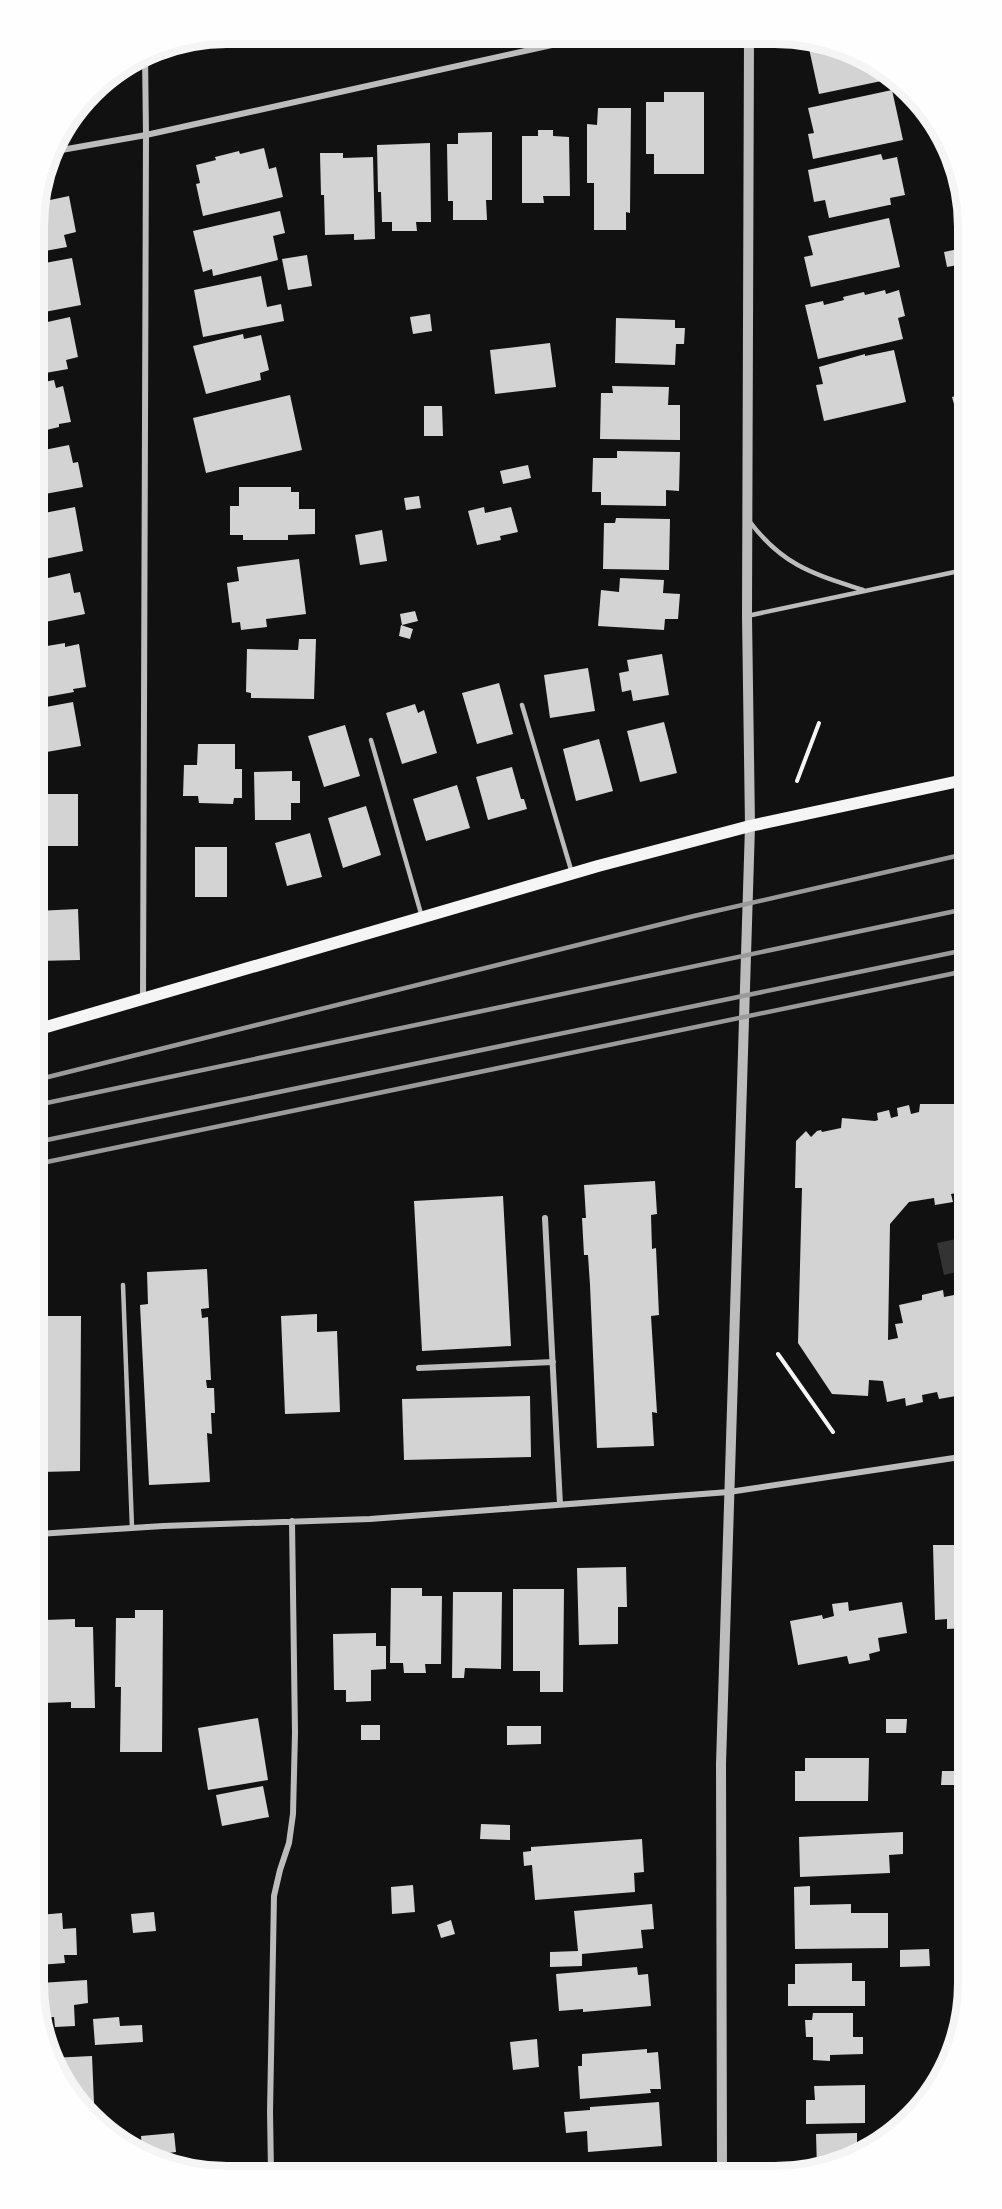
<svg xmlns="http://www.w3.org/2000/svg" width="1002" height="2209" font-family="'Alegreya Sans',sans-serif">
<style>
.water{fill:#333}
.building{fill:#d3d3d3}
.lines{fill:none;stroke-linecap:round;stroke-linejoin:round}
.path{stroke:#f5f5f5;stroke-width:4}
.service{stroke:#bcbcbc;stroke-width:4.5}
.minor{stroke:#bcbcbc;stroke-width:6}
.tertiary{stroke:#bcbcbc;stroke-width:10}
.secondary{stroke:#f5f5f5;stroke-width:12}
.rail{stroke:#9a9a9a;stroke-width:4.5}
.rim{fill:none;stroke:#f5f5f5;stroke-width:8}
</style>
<rect width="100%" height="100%" fill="#111"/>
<path class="water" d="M 966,1237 L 966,1270 L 944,1275 L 937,1243 Z"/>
<path class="building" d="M 227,33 L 227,45 L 178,44 L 178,43 Z
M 259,33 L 284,33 L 284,35 L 260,36 Z
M 822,41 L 896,78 L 819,94 L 808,44 Z
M 892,90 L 903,140 L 813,159 L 808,134 L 814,133 L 808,108 Z
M 664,92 L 704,92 L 704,174 L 654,174 L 654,154 L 646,154 L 646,102 L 664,102 Z
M 598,108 L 631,108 L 630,213 L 626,212 L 626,230 L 594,230 L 594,183 L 587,183 L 587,124 L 597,125 Z
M 538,130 L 553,130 L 553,136 L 569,137 L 570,196 L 543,196 L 544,203 L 522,203 L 522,136 L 538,136 Z
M 492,132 L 492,200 L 486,200 L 487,220 L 453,220 L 453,201 L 448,201 L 447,144 L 458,144 L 458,133 Z
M 430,143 L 431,222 L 416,222 L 417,231 L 392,231 L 392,222 L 382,222 L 381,192 L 378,192 L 377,145 Z
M 264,148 L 269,169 L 276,167 L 283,197 L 203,216 L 196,184 L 200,183 L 196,165 L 216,160 L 215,157 L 239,151 L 240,154 Z
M 320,153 L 343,153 L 343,158 L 373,157 L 375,239 L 354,240 L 354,234 L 325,235 L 324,195 L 321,195 Z
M 881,154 L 883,160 L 897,157 L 905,195 L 890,198 L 891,205 L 889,205 L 829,218 L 825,200 L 814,202 L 808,170 Z
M 69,196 L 76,232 L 64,235 L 67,247 L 34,253 L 33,214 L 36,203 Z
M 280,211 L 285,233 L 273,236 L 278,260 L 213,276 L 212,269 L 203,272 L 193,231 Z
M 889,218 L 900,267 L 811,287 L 804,257 L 813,255 L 808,236 Z
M 963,248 L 963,264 L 947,267 L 944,252 Z
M 307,255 L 312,286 L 288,290 L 282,259 Z
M 72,258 L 81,305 L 34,314 L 34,265 Z
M 261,276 L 267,307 L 281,304 L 284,321 L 203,337 L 194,290 Z
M 885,290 L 886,294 L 899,290 L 905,316 L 898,318 L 903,339 L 818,359 L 805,305 L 823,301 L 824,305 L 844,300 L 843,297 L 864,292 L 865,295 Z
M 430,314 L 432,331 L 413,334 L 410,317 Z
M 70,317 L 78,357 L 66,360 L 68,369 L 34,375 L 34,325 Z
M 616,318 L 675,320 L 675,328 L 685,328 L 684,344 L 676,344 L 675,365 L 615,363 Z
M 243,334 L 244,339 L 261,335 L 269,370 L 260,373 L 261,380 L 206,394 L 193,346 Z
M 550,343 L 556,387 L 495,394 L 490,350 Z
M 894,350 L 906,402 L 824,421 L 816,385 L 823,384 L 819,367 L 865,354 L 865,356 Z
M 54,380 L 56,388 L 63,386 L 71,422 L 59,424 L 59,427 L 34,433 L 34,384 Z
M 612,386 L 669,387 L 668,405 L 680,405 L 680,440 L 600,439 L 601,393 L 613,393 Z
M 963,394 L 963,409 L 956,411 L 952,397 Z
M 290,395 L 302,450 L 206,473 L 193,418 Z
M 424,406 L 442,406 L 443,436 L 424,436 Z
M 69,445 L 73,463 L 78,462 L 83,487 L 34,496 L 34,452 Z
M 617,451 L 680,452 L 679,491 L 666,490 L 666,506 L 601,505 L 601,492 L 592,492 L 593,458 L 617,458 Z
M 528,465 L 531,478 L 503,484 L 500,471 Z
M 239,487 L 291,487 L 291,492 L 299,492 L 299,509 L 315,509 L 315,534 L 288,535 L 288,540 L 243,540 L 243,535 L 230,535 L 230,506 L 239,506 Z
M 419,496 L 421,508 L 406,510 L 404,498 Z
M 75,507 L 83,551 L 35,561 L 34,515 Z
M 484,507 L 485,513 L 511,507 L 518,532 L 500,536 L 501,540 L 477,545 L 468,511 Z
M 616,518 L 670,519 L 669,570 L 603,569 L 604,523 L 615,523 Z
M 382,530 L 387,561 L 360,565 L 355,535 Z
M 299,559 L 306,614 L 266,619 L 267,627 L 241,630 L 240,622 L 232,623 L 227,583 L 239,581 L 237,567 Z
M 70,573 L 74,593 L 80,592 L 85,614 L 35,624 L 35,581 Z
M 620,578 L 664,580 L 663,593 L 680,594 L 678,619 L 665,619 L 664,630 L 598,626 L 601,590 L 619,592 Z
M 415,611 L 418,621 L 402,625 L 400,614 Z
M 401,625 L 413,629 L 410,639 L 399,636 Z
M 299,639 L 316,639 L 314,699 L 251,698 L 251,693 L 246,692 L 247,649 L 298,650 Z
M 65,643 L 65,647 L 79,644 L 86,687 L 73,689 L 74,692 L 35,699 L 35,648 Z
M 662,654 L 669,695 L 633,701 L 631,690 L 622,692 L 619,673 L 629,671 L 627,660 Z
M 588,668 L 595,711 L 550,718 L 544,675 Z
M 499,683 L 513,734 L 477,744 L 462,693 Z
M 73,702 L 81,746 L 35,754 L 35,709 Z
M 415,704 L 418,713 L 424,710 L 437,753 L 402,764 L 386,713 Z
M 664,722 L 677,773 L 640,782 L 627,731 Z
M 345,725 L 360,776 L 324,787 L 308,736 Z
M 599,739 L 613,791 L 576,801 L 563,749 Z
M 198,744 L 235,744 L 235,769 L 242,769 L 242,798 L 234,798 L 233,804 L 199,803 L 198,796 L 183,796 L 184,765 L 197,765 Z
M 512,767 L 521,799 L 524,799 L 527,809 L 488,820 L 476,777 Z
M 292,771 L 292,781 L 300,781 L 300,803 L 291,803 L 291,820 L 255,820 L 254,772 Z
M 457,785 L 470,828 L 426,841 L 413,799 Z
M 35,794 L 78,794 L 78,846 L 47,846 L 48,860 L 36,860 Z
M 366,806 L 381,855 L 343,868 L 328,818 Z
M 310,833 L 322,877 L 287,886 L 275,843 Z
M 195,847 L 227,847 L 227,897 L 195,897 Z
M 78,909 L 80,960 L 36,961 L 36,911 Z
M 965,1094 L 966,1191 L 951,1194 L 953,1202 L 935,1205 L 934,1198 L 909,1202 L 890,1224 L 888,1340 L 898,1338 L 895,1324 L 903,1323 L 899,1305 L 922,1300 L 922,1295 L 943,1290 L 944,1297 L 959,1294 L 960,1298 L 966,1296 L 966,1386 L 954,1388 L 956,1396 L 939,1399 L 937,1392 L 922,1395 L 923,1402 L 906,1406 L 905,1398 L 887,1402 L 883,1381 L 869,1380 L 868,1396 L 832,1394 L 798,1343 L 802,1188 L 795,1188 L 796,1141 L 806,1131 L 811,1137 L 817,1131 L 821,1130 L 822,1132 L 841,1128 L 842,1118 L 875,1121 L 878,1120 L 877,1113 L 889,1110 L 891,1118 L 898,1116 L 897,1108 L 909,1105 L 911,1114 L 919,1112 L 920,1104 L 956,1104 L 955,1097 Z
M 655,1181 L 657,1214 L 651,1215 L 652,1249 L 656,1248 L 659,1315 L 651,1316 L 657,1413 L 652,1412 L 654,1446 L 597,1448 L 590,1285 L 588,1255 L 584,1255 L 582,1218 L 586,1218 L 584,1185 Z
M 503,1196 L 511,1346 L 422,1351 L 414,1201 Z
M 207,1269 L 209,1308 L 201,1309 L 202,1318 L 208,1317 L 211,1380 L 206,1380 L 207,1388 L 214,1388 L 215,1413 L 211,1413 L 212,1434 L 207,1433 L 210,1482 L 149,1485 L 140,1305 L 148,1304 L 147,1272 Z
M 317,1314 L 317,1332 L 337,1331 L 340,1412 L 285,1414 L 281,1316 Z
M 43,1316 L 81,1316 L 80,1471 L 42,1472 Z
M 530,1396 L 531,1457 L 404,1460 L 402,1399 Z
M 967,1539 L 967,1628 L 947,1629 L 947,1619 L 935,1620 L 933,1545 L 955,1545 L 955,1540 Z
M 626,1567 L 627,1607 L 618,1607 L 618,1644 L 579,1645 L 577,1568 Z
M 391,1588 L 422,1588 L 422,1596 L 442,1596 L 441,1664 L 425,1664 L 426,1673 L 404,1673 L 403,1663 L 390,1663 Z
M 513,1589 L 564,1589 L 563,1692 L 540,1692 L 540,1671 L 513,1671 Z
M 453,1592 L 502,1592 L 501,1669 L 465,1668 L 464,1678 L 452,1678 Z
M 848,1602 L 849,1611 L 902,1602 L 907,1633 L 878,1638 L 880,1651 L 869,1654 L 870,1660 L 849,1664 L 847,1656 L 798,1665 L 790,1621 L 822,1615 L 823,1619 L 834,1616 L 832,1604 Z
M 135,1610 L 163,1610 L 162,1752 L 120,1752 L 121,1687 L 115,1687 L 116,1618 L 135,1618 Z
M 75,1619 L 75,1627 L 93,1627 L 95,1708 L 71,1708 L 71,1702 L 43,1703 L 41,1628 L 44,1628 L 44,1620 Z
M 376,1633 L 376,1646 L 386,1646 L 386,1669 L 371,1670 L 371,1701 L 346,1702 L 346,1690 L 334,1690 L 333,1634 Z
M 258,1718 L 268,1780 L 208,1790 L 198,1728 Z
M 886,1719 L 907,1719 L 906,1733 L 886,1733 Z
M 361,1725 L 380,1725 L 380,1740 L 361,1740 Z
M 507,1726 L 541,1726 L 541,1744 L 507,1745 Z
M 805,1758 L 869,1758 L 868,1801 L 795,1801 L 795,1771 L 805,1771 Z
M 942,1771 L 959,1771 L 958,1785 L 941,1785 Z
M 263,1786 L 269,1817 L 222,1826 L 216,1795 Z
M 481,1824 L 510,1825 L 510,1840 L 480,1839 Z
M 903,1832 L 903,1854 L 889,1855 L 890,1873 L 800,1877 L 799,1837 Z
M 642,1839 L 644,1872 L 634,1873 L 635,1892 L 535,1900 L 532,1865 L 524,1866 L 523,1852 L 531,1851 L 531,1847 Z
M 413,1885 L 415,1912 L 392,1914 L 391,1887 Z
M 810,1886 L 810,1905 L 851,1904 L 851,1913 L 888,1913 L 888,1948 L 795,1949 L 794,1887 Z
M 652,1904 L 654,1929 L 641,1930 L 643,1948 L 582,1954 L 582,1966 L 550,1967 L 550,1952 L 578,1951 L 574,1911 Z
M 154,1912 L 156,1931 L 133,1933 L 131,1914 Z
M 62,1913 L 63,1929 L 76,1928 L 77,1955 L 64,1955 L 65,1963 L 39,1965 L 39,1915 Z
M 451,1920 L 455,1934 L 441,1938 L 437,1925 Z
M 929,1949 L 930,1966 L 900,1967 L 900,1950 Z
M 852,1963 L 852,1981 L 865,1981 L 865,2006 L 788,2006 L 788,1984 L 795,1984 L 795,1964 Z
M 637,1967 L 638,1975 L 648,1974 L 651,2006 L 583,2012 L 583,2009 L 559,2011 L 556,1974 Z
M 87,1980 L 88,2003 L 74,2005 L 75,2026 L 55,2027 L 54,2017 L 40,2018 L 40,1983 Z
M 813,2013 L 853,2013 L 853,2037 L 863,2037 L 863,2054 L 830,2055 L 830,2061 L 813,2060 L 813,2037 L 806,2037 L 805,2020 L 812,2020 Z
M 119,2017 L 120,2026 L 142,2025 L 143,2042 L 95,2045 L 93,2019 Z
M 537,2039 L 539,2067 L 513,2070 L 510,2042 Z
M 647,2049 L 647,2053 L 658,2052 L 661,2089 L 650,2089 L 651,2093 L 580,2099 L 578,2066 L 582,2066 L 582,2054 Z
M 92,2056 L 94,2103 L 78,2104 L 65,2090 L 51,2058 Z
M 865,2085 L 865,2123 L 806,2124 L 806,2100 L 815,2100 L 814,2086 Z
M 920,2095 L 932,2096 L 919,2110 Z
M 659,2102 L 662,2146 L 588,2152 L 587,2131 L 566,2133 L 564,2112 L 590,2110 L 590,2107 Z
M 174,2133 L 176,2152 L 153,2155 L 142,2149 L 141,2136 Z
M 857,2133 L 857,2155 L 826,2169 L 817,2169 L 816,2134 Z"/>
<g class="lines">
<path class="path" d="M 797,781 L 819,723
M 778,1354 L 833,1432"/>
<path class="service" d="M 750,522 C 783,566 814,574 863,590
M 747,616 L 964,570
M 522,705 L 572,873
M 371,740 L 422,917
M 123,1285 L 132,1528"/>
<path class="minor" d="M 50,152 L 146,135 L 597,35
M 143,997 L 146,135 L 145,53
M 545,1218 L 560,1504
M 419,1368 L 553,1362
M 38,1534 L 163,1526 L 370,1519 L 729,1492 L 967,1456
M 271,2172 L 270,2112 L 274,1896 L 280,1870 L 289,1843 L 293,1814 L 295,1733 L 292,1521"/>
<path class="tertiary" d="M 722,2170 L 721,1764 L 750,826 L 747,616 L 749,36"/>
<path class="secondary" d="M 36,1030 L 598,866 L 750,826 L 964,780"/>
<path class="rail" d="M 36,1080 L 694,916 L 965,854
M 37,1105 L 965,909
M 37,1142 L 965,950
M 37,1164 L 965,971"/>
</g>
<path d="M0 0H1002V2209H0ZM227 44H775A183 183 0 0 1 958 227V1983A183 183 0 0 1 775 2166H227A183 183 0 0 1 44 1983V227A183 183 0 0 1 227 44Z" fill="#fefefe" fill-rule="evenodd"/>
<path class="rim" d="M227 44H775A183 183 0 0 1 958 227V1983A183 183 0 0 1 775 2166H227A183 183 0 0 1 44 1983V227A183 183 0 0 1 227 44Z"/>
</svg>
